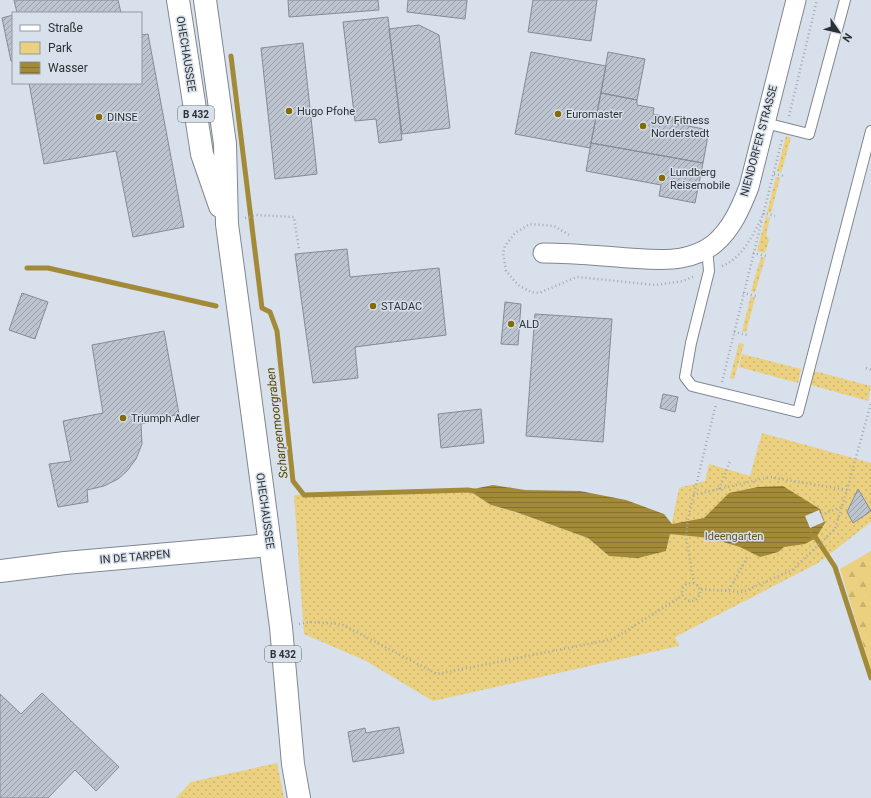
<svg xmlns="http://www.w3.org/2000/svg" width="871" height="798" font-family="Roboto,sans-serif">
<style>
.green{fill:url(#green-dots)}
.forest{fill:url(#forest-firs)}
.water{fill:url(#water-rules)}
.pier{fill:#d7e0eb}
.lines{fill:none;stroke-linecap:round;stroke-linejoin:round}
.stream{stroke:#a38a38;stroke-width:5}
.building{fill:url(#building-hatch);stroke:#848c96}
.lane-casing{stroke:#808791;stroke-width:12}
.street-casing{stroke:#808791;stroke-width:21}
.secondary-casing{stroke:#808791;stroke-width:24}
.primary-casing{stroke:#808791;stroke-width:24}
.path{stroke:#a2aab2;stroke-width:2.5;stroke-dasharray:1 3;stroke-linecap:butt}
.lane{stroke:#fff;stroke-width:10}
.street{stroke:#fff;stroke-width:19}
.secondary{stroke:#fff;stroke-width:22}
.primary{stroke:#fff;stroke-width:22}
.poi-dot{fill:#856b06;stroke:#d7e0eb;stroke-width:1.5}
.labels{text-anchor:middle;dominant-baseline:central;stroke-width:3;stroke-linejoin:round;paint-order:stroke}
.shield{fill:#d7e0eb;stroke:#61666c;stroke-width:1}
.shield-label{font-size:10px;font-weight:bold;fill:#2e3135}
.street-label{font-size:11px;fill:#2e3135;stroke:#d7e0eb}
.poi-label{font-size:11px;fill:#2e3135;stroke:#d7e0eb;text-anchor:start}
.park-label{font-size:11px;fill:#665417;stroke:#d7e0eb}
.water-label{font-size:12px;font-style:italic;fill:#564400;stroke:#d7e0eb}
</style>
<defs>
<pattern id="green-dots" width="8" height="8" patternUnits="userSpaceOnUse"><rect width="8" height="8" fill="#ead07f"/><path d="M2 2h.1M6 6h.1" fill="none" stroke="#c9b36e" stroke-width="1.8" stroke-linecap="round"/></pattern>
<pattern id="forest-firs" width="22" height="20" patternUnits="userSpaceOnUse"><rect width="22" height="20" fill="#ead07f"/><path d="M5 1l3.5 6h-7zM16 11l3.5 6h-7z" fill="#c9b36e"/></pattern>
<pattern id="water-rules" width="6" height="5" patternUnits="userSpaceOnUse"><rect width="6" height="5" fill="#a38a38"/><path d="M0 2.5h6" fill="none" stroke="#857130"/></pattern>
<pattern id="building-hatch" width="6" height="6" patternUnits="userSpaceOnUse"><rect width="6" height="6" fill="#bcc4cf"/><path d="M-1 1l2-2M0 6l6-6M5 7l2-2" fill="none" stroke="#99a0a9"/></pattern>
</defs>
<rect width="100%" height="100%" fill="#d7e0eb"/>
<path class="green" d="M 786,136 L 791,138 L 781,173 L 777,171 Z
M 776,177 L 780,178 L 771,213 L 767,212 Z
M 766,216 L 770,218 L 766,235 L 769,240 L 765,253 L 757,251 Z
M 761,257 L 765,258 L 755,293 L 751,291 Z
M 751,296 L 755,298 L 746,332 L 742,331 Z
M 739,343 L 744,344 L 734,379 L 730,378 Z
M 742,354 L 801,369 L 798,383 L 739,367 Z
M 814,371 L 871,386 L 868,401 L 811,385 Z
M 762,433 L 871,463 L 871,522 L 818,563 L 675,637 L 679,646 L 433,701 L 366,661 L 304,634 L 294,495 L 468,490 L 491,505 L 516,512 L 588,538 L 609,556 L 666,551 L 679,488 L 705,481 L 709,464 L 750,476 Z
M 277,763 L 284,798 L 176,798 L 191,782 Z"/>
<path class="forest" d="M 871,551 L 871,670 L 840,569 Z"/>
<path class="water" d="M 493,485 L 525,490 L 580,491 L 626,500 L 664,514 L 672,524 L 704,518 L 729,493 L 758,487 L 783,486 L 820,509 L 825,523 L 816,538 L 805,544 L 784,547 L 778,552 L 760,557 L 740,547 L 710,538 L 670,534 L 666,551 L 638,558 L 609,556 L 588,538 L 516,512 L 491,505 L 468,490 Z"/>
<path class="pier" d="M 819,510 L 824,522 L 810,528 L 805,516 Z"/>
<g class="lines">
<path class="stream" d="M 231,56 L 262,308 L 270,312 L 277,331 L 293,481 L 304,495 L 468,490 L 474,491
M 27,268 L 48,268 L 216,306
M 811,535 L 816,538 L 835,567 L 871,678"/>
</g>
<path class="building" d="M 14,0 L 118,0 L 121,13 L 17,13 Z
M 288,0 L 378,0 L 379,10 L 289,17 Z
M 408,0 L 467,0 L 465,19 L 407,12 Z
M 533,0 L 597,0 L 591,41 L 528,32 Z
M 13,15 L 13,61 L 11,61 L 2,18 Z
M 388,17 L 402,140 L 379,143 L 376,119 L 355,121 L 343,22 Z
M 419,25 L 439,35 L 450,128 L 402,134 L 389,29 Z
M 148,34 L 184,227 L 133,237 L 116,151 L 44,164 L 29,83 L 141,83 L 141,35 Z
M 303,43 L 317,174 L 275,179 L 261,48 Z
M 531,52 L 606,66 L 590,148 L 515,134 Z
M 608,52 L 645,59 L 637,100 L 601,93 Z
M 601,93 L 637,100 L 637,105 L 654,108 L 653,114 L 674,118 L 673,123 L 709,130 L 703,163 L 591,143 Z
M 591,143 L 703,163 L 695,203 L 659,196 L 661,185 L 586,171 Z
M 347,249 L 350,277 L 439,268 L 446,335 L 355,347 L 358,378 L 313,383 L 295,254 Z
M 22,293 L 48,302 L 35,339 L 9,330 Z
M 505,302 L 521,304 L 518,345 L 501,344 Z
M 535,314 L 612,319 L 603,442 L 526,436 Z
M 164,331 L 179,414 L 141,424 L 142,444 L 136,459 L 127,471 L 118,479 L 104,486 L 87,490 L 88,502 L 58,507 L 49,464 L 71,461 L 63,421 L 103,413 L 92,345 Z
M 663,394 L 678,397 L 675,412 L 660,408 Z
M 481,409 L 484,443 L 441,448 L 438,414 Z
M 858,489 L 871,511 L 853,523 L 847,512 Z
M 42,693 L 119,767 L 96,791 L 75,770 L 48,798 L 0,798 L 0,694 L 21,714 Z
M 399,727 L 404,753 L 353,762 L 348,732 L 365,728 L 366,733 Z"/>
<g class="lines">
<g class="lane-casing">
<path id="lane" d="M 765,123 L 809,134 L 845,0
M 707,248 L 709,271 L 691,343 L 685,377 L 692,386 L 798,412 L 871,131"/>
</g>
<g class="street-casing">
<path id="street" d="M 543,253 C 572,253 600,256 629,258 C 646,259 664,261 681,258 C 692,256 705,251 714,244 C 732,229 741,207 749,187 L 796,0"/>
</g>
<g class="secondary-casing">
<path id="secondary" d="M 0,571 L 65,563 L 270,545"/>
</g>
<g class="primary-casing">
<path id="primary" d="M 178,0 L 202,154 L 220,206
M 205,0 L 225,144 L 227,224 L 281,627 L 293,764 L 299,798"/>
</g>
<path class="path" d="M 789,116 L 817,0
M 774,174 L 784,176
M 763,215 L 782,140
M 245,218 L 256,215 L 294,217 L 299,249
M 569,235 L 554,226 L 530,224 L 515,233 L 505,246 L 503,253 L 506,271 L 518,285 L 531,292 L 539,293 L 577,277 L 656,285 L 683,281 L 695,276
M 753,253 L 766,256
M 722,266 C 743,258 754,233 764,213 L 775,216
M 743,293 L 756,296
M 734,332 L 747,335
M 866,368 L 871,370
M 722,382 L 762,220
M 719,489 L 730,461
M 847,490 L 871,403
M 693,495 L 770,477 L 847,490 L 835,529 L 792,570 L 743,592 L 700,589
M 821,515 L 841,507
M682 592a9 9 0 1 1 18 0a9 9 0 1 1-18 0Z
M 694,583 L 686,537 L 688,518 L 716,404
M 729,590 L 748,556
M 299,624 L 309,622 L 341,624 L 437,674 L 613,639 L 682,596"/>
<use href="#lane" class="lane"/>
<use href="#street" class="street"/>
<use href="#secondary" class="secondary"/>
<use href="#primary" class="primary"/>
</g>
<g class="poi-dot">
<circle cx="289" cy="111" r="4"/>
<circle cx="558" cy="114" r="4"/>
<circle cx="99" cy="117" r="4"/>
<circle cx="643" cy="126" r="4"/>
<circle cx="662" cy="178" r="4"/>
<circle cx="373" cy="306" r="4"/>
<circle cx="511" cy="324" r="4"/>
<circle cx="123" cy="418" r="4"/>
</g>
<g class="labels">
<g class="shield">
<rect x="178" y="106" width="36" height="16" rx="3"/>
<rect x="265" y="646" width="36" height="16" rx="3"/>
</g>
<g class="shield-label">
<text x="196" y="114">B 432</text>
<text x="283" y="654">B 432</text>
</g>
<g class="street-label">
<text transform="translate(186 54) rotate(81)">OHECHAUSSEE</text>
<text transform="translate(759 141) rotate(-75)">NIENDORFER STRASSE</text>
<text transform="translate(265 511) rotate(82)">OHECHAUSSEE</text>
<text transform="translate(135 557) rotate(-5)">IN DE TARPEN</text>
</g>
<g class="poi-label">
<text x="297" y="111">Hugo Pfohe</text>
<text x="566" y="114">Euromaster</text>
<text x="107" y="117">DINSE</text>
<text x="651" y="120">JOY Fitness<tspan x="651" dy="13">Norderstedt</tspan></text>
<text x="670" y="172">Lundberg<tspan x="670" dy="13">Reisemobile</tspan></text>
<text x="381" y="306">STADAC</text>
<text x="519" y="324">ALD</text>
<text x="131" y="418">Triumph Adler</text>
</g>
<g class="park-label">
<text x="734" y="536">Ideengarten</text>
</g>
<g class="water-label">
<text transform="translate(277 423) rotate(-97)">Scharpenmoorgraben</text>
</g>
</g>
<rect x="12" y="12" width="130" height="72" fill="#d7e0eb" stroke="#939aa2"/>
<rect x="20" y="25" width="20" height="6" fill="#ffffff" stroke="#939aa2"/>
<text x="48" y="32" font-size="12" fill="#2e3135">Straße</text>
<rect x="20" y="42" width="20" height="12" fill="#ead07f" stroke="#939aa2"/>
<text x="48" y="52" font-size="12" fill="#2e3135">Park</text>
<rect x="20" y="62" width="20" height="12" fill="url(#water-rules)" stroke="#939aa2"/>
<text x="48" y="72" font-size="12" fill="#2e3135">Wasser</text>
<g transform="translate(839 32) rotate(124)" stroke="#d7e0eb" stroke-width="3" paint-order="stroke">
<path d="M0-3L7 15L0 10L-7 15Z" fill="#2e3135"/>
<text y="-6" font-size="11" font-weight="bold" text-anchor="middle" fill="#2e3135">N</text>
</g>
</svg>
